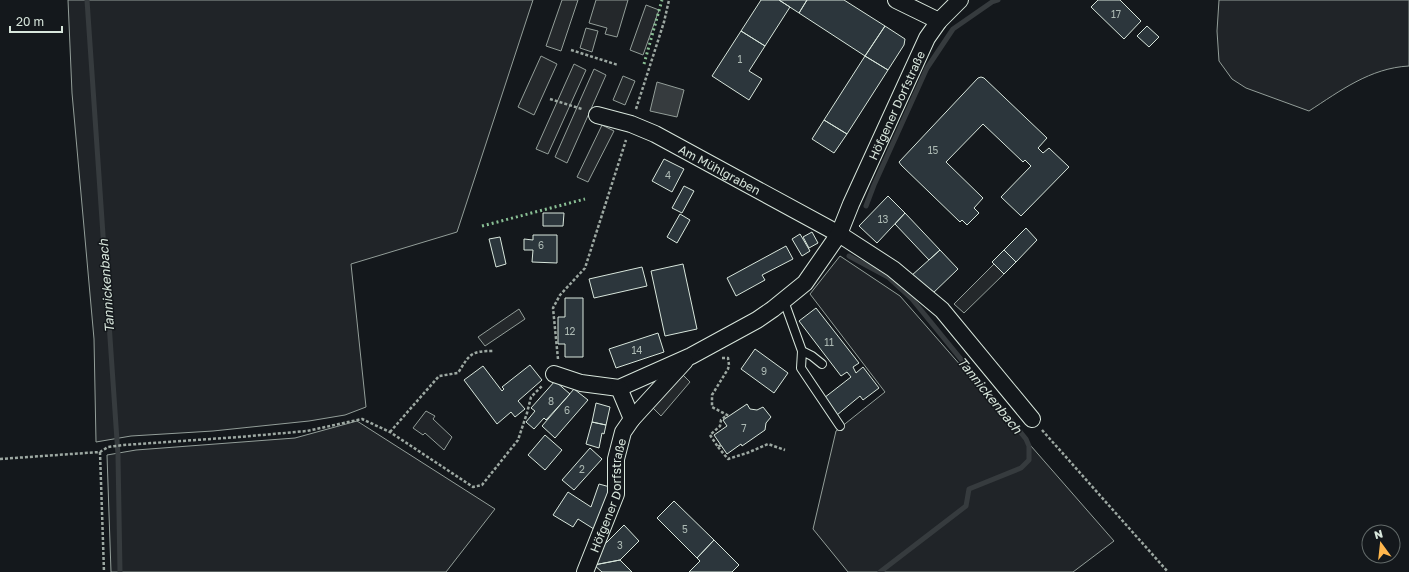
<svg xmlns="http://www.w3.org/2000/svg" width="1409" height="572" font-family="'Golos Text',sans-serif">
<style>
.green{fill:#202428;stroke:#939e99}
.parking{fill:#24282b;stroke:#939e99}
.water{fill:#363b3e;stroke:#939e99}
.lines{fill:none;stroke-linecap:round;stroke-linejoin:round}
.stream{stroke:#363b3e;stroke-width:5}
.building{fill:#2c363c;stroke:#d8e6dc}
.lane-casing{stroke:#d8e6dc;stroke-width:10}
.street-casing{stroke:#d8e6dc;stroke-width:18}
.path{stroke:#9da8a2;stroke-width:2.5;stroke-dasharray:3 2;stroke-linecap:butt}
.lane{stroke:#14181c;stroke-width:8}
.street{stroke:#14181c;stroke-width:16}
.hedge{stroke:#8ac095;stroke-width:3;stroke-dasharray:2 3;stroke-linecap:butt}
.labels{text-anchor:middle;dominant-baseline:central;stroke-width:3;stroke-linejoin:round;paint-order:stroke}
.number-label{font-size:10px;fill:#adbab4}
.street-label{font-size:12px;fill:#d8e6dc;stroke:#14181c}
.water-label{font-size:13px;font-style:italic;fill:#d8e6dc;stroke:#14181c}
</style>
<rect width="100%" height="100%" fill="#14181c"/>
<path class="green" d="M 68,0 L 533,0 L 457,232 L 351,264 L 366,407 L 345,415 L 309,421 L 213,431 L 131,436 L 96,442 L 94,339 L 72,93 Z
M 1219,0 L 1409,0 L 1409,66 C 1370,68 1340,91 1309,111 L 1246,88 L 1232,79 L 1219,61 L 1217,31 Z
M 840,256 L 900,296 L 1114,541 L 1073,572 L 848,572 L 813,529 L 836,431 L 885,392 L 810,294 Z
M 426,411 L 435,416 L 433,419 L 452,437 L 444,450 L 425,433 L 423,435 L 413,428 Z
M 357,421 L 495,509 L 446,572 L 111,572 L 107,455 L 136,450 L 295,438 Z"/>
<path class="parking" d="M 562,0 L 578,0 L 561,51 L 546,46 Z
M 596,0 L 628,0 L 617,37 L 605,34 L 607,28 L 589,23 Z
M 646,5 L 659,10 L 643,55 L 630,50 Z
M 586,28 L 598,31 L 592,52 L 580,48 Z
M 541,56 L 557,64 L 534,115 L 518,107 Z
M 574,64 L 586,70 L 548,154 L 536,149 Z
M 594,69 L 606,75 L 567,163 L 555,157 Z
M 623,76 L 635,81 L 625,105 L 613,100 Z
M 602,125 L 614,131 L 588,182 L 577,177 Z
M 994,264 L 1004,274 L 964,313 L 954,304 Z
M 519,309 L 525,319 L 485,346 L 478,337 Z
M 677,369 L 690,382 L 661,416 L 648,403 Z"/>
<path class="water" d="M 657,82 L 684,90 L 677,117 L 650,111 Z"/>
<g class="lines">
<path class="stream" d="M 87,0 L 118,455 L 120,572
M 866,206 L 874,185 L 927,68 L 953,29 L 992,2 L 998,0
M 849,256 L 888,277 L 912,299 L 1026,439 L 1029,446 L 1029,460 L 1021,468 L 969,489 L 966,506 L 880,572"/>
</g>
<path class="building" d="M 761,0 L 779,0 L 790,7 L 765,46 L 741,31 Z
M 779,0 L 807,0 L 799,13 Z
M 807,0 L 844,0 L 885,26 L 865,56 L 799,13 Z
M 1098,0 L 1120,0 L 1141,21 L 1124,39 L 1091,7 Z
M 885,26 L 905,39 L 904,45 L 888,70 L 865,56 Z
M 1147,26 L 1159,37 L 1149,47 L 1137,36 Z
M 741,31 L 765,46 L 749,71 L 762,79 L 749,100 L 712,76 Z
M 865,56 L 888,70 L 847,134 L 824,120 Z
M 981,77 L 984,78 L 1047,138 L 1038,148 L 1043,153 L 1049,148 L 1069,167 L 1021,216 L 1001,197 L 1031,166 L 1025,160 L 1023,162 L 983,124 L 946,162 L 983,198 L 974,208 L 979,213 L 967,225 L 962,220 L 960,222 L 901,165 L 899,162 L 978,78 Z
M 824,120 L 847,134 L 834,153 L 812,139 Z
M 664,159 L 684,169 L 672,192 L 652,181 Z
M 684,186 L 694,191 L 682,213 L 672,208 Z
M 888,196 L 905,213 L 877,243 L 859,226 Z
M 543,213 L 564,213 L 563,226 L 543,226 Z
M 905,213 L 940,250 L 929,260 L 895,224 Z
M 680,214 L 690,220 L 677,243 L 667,237 Z
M 1026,228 L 1037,240 L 1016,262 L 1004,250 Z
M 812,232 L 818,243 L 809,248 L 803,237 Z
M 800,234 L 810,251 L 802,256 L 792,239 Z
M 533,235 L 557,235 L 557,263 L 532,262 L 533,250 L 524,250 L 524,239 L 533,240 Z
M 500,237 L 506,264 L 496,267 L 489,239 Z
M 786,246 L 793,259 L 762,275 L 765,280 L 736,296 L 727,278 Z
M 940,250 L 958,269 L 930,296 L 911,276 Z
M 1004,250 L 1016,262 L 1004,274 L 992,262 Z
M 683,264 L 697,329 L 665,336 L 651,271 Z
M 642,267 L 647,286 L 594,298 L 589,279 Z
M 565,298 L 583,298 L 583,357 L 565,357 L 565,344 L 558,344 L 558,317 L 565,317 Z
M 816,308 L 859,363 L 853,367 L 856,373 L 863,367 L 879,388 L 863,400 L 860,396 L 837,415 L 824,398 L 851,377 L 847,372 L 841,376 L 799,321 Z
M 658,333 L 664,352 L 616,368 L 609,349 Z
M 755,349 L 788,373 L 774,393 L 741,369 Z
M 530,365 L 542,380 L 518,401 L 525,409 L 515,417 L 511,412 L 497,424 L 464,380 L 483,366 L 502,391 L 504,389 L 502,387 Z
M 555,381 L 570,394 L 546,420 L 544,418 L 534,429 L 526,422 L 535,411 L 531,408 Z
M 574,389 L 588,400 L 555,438 L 542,426 Z
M 596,403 L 610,407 L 606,425 L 592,422 Z
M 747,404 L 750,409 L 757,410 L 763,407 L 771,417 L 766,423 L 765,430 L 742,446 L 741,444 L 727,454 L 714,435 L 727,426 L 723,420 Z
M 592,422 L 606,425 L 604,434 L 602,433 L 599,448 L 586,444 Z
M 545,435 L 562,450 L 545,470 L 528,455 Z
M 590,448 L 602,459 L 574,490 L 562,480 Z
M 599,484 L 610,487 L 597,531 L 578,519 L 573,527 L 553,515 L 568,492 L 591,507 Z
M 674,501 L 714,540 L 697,558 L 657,518 Z
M 624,525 L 639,541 L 620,560 L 594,565 L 600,549 Z
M 714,540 L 739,565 L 732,572 L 689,572 L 700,561 L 697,558 Z
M 620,560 L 632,572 L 602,572 L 594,565 Z"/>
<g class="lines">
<g class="lane-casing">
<path id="lane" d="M 784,301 L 802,351 L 801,368 L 840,426
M 802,351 L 812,356 L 822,364"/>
</g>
<g class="street-casing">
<g id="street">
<path d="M 896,0 L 939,21"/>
<path id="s1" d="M 597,115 L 631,124 L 655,134 L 839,234 L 893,269 L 942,310 L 1032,419"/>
<path id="s2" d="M 554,374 L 581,383 L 619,388 L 691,356 L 757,320 L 773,309 L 805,283 L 839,234 L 851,204 L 927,38 L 939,21 L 960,0"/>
<path d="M 619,388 L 632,419"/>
<path id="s3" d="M 585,572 L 616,494 L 616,459 L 623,432 L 632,419 L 685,361"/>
</g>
</g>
<path class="path" d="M 571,50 L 618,65
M 550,99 L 582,109
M 636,109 L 664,22 L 669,0
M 722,358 L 728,358 L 729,365 L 728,369 L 712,395 L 712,407 L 729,416
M 558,359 L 553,308 L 560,295 L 585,268 L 626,140
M 1042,430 L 1168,572
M 390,432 L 439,376 L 458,373 C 470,354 470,351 494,351
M 721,445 L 718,447 L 710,435 L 720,426 L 721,420 L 727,415
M 718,447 L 728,459 L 747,453 L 768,444 L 785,450
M 100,452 L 104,572
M 0,459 L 100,452 L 108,447 L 124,445 L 239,437 L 307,431 L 362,419 L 390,432 L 473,487 L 482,485 L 518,440 L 527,413 L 531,397 L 543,385"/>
<use href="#lane" class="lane"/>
<use href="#street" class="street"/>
<path class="hedge" d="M 644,64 L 662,0
M 482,226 L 585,199"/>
</g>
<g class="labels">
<g class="number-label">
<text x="1116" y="14">17</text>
<text x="740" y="59">1</text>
<text x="933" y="150">15</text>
<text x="668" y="175">4</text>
<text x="883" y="219">13</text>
<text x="541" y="245">6</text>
<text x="570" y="331">12</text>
<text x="829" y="342">11</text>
<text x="637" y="350">14</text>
<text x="764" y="371">9</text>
<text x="551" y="401">8</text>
<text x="567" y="410">6</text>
<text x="744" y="428">7</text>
<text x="582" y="469">2</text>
<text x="685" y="529">5</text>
<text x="620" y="545">3</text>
</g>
<g class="street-label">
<text stroke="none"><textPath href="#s2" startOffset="482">Höfgener Dorfstraße</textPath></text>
<text stroke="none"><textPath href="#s1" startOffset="135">Am Mühlgraben</textPath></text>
<text stroke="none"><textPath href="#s3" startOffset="81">Höfgener Dorfstraße</textPath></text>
</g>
<g class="water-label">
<text transform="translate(106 286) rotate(-94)">Tannickenbach</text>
<text transform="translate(990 395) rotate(51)">Tannickenbach</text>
</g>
</g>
<g transform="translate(1381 544) rotate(345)"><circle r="19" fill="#14181c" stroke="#626a69"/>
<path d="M0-3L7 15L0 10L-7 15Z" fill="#ffb74d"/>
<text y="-6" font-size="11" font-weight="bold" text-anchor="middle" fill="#d8e6dc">N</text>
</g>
<path d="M10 26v6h52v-6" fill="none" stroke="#d8e6dc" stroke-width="2"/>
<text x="16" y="26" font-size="12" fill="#d8e6dc" stroke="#14181c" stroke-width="3" paint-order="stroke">20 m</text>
</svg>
